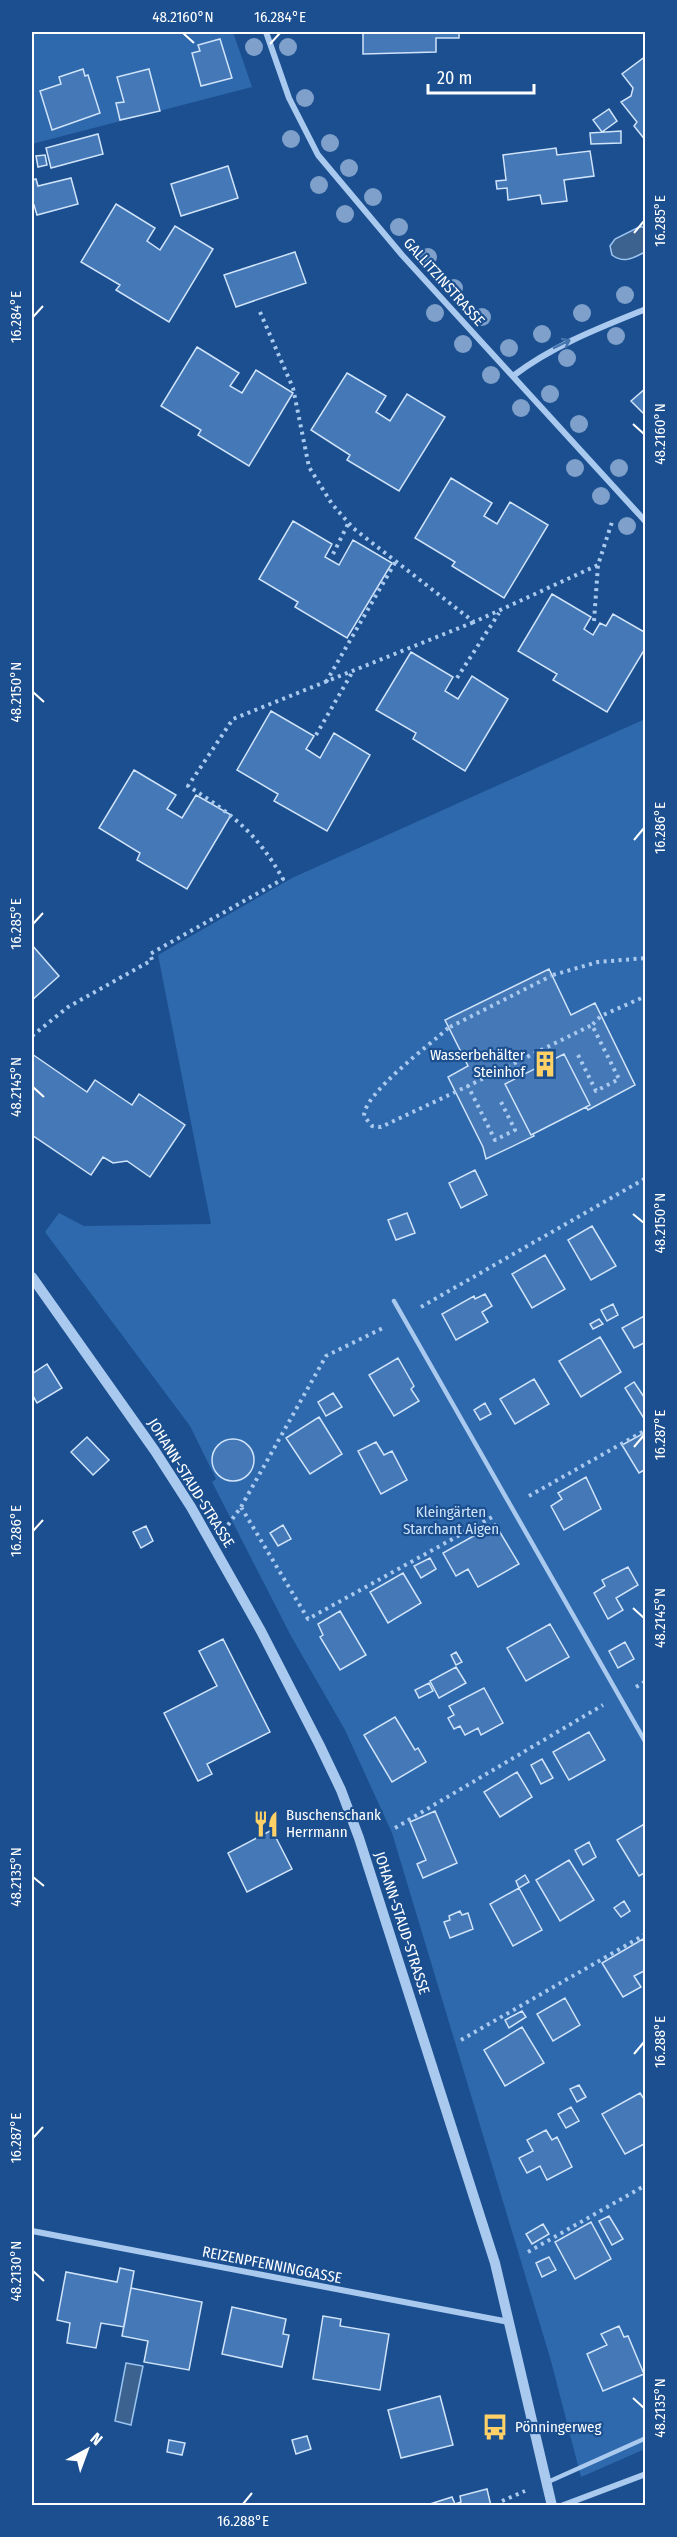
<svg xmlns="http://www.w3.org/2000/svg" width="677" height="2537" font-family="'Fira Sans Condensed',sans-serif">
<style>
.green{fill:#2e69ad}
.water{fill:#3c6290;stroke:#9cc4f0;stroke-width:1.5}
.building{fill:#4478b7;stroke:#cfe3fa;stroke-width:1.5}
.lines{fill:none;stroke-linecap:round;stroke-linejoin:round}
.path{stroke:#a9c9ee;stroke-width:4;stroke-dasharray:3 4.5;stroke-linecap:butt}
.service{stroke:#a9c9ee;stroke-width:4.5}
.minor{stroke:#a9c9ee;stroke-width:6}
.tertiary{stroke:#a9c9ee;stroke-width:10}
.tree{fill:#7ea0ca}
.oneway{stroke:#4674ac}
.ticks{fill:none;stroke:#fff;stroke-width:2}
.labels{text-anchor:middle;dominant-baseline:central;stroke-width:4.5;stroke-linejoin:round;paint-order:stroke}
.street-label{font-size:15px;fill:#fff;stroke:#1b4f8f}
.poi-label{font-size:15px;fill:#fff;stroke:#1b4f8f;text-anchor:start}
.park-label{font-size:15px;fill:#cfe3fa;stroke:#1b4f8f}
.neatline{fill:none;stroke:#fff;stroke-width:2}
.ticks-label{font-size:15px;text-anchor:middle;fill:#fff}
</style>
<rect width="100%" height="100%" fill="#1b4f8f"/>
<path class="green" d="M 32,32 L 233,32 L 252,87 L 32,144 Z
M 645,719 L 645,2449 L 581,2477 L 551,2361 L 392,1833 L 345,1730 L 291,1636 L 212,1482 L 216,1479 L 190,1426 L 45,1232 L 59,1213 L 84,1226 L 211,1224 L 158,955 L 292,878 Z"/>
<path class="water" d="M 639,227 L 645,227 L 645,252 C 633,258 624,264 612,255 L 610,246 L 615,239 Z
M 126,2363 L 143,2366 L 131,2425 L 115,2421 Z"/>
<path class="building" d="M 363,32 L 459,32 L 459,38 L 436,38 L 436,52 L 363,54 Z
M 220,39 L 232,78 L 201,86 L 192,53 L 200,51 L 198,45 Z
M 646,56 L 646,141 L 634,126 L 637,122 L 621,102 L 631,96 L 633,88 L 622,74 Z
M 83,69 L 85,76 L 88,75 L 100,113 L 52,130 L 40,91 L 61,84 L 59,77 Z
M 149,69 L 160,111 L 120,120 L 116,103 L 124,102 L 117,77 Z
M 609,109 L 617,121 L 602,132 L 593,120 Z
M 621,131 L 621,143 L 591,144 L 590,133 Z
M 98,134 L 103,154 L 51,168 L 46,148 Z
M 556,148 L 557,155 L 590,151 L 594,176 L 564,180 L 567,201 L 542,204 L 540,195 L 508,200 L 507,188 L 497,189 L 496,181 L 506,180 L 503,155 Z
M 45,155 L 47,165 L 38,167 L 36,156 Z
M 228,166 L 238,198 L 181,216 L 171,184 Z
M 71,178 L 78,204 L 37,215 L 34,205 L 32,206 L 32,180 L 36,179 L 38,186 Z
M 116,204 L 155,228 L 147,241 L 160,250 L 175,226 L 213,249 L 169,322 L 116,290 L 120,285 L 81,262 Z
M 295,252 L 306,283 L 236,307 L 224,275 Z
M 197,347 L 239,373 L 230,386 L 242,393 L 256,370 L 293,393 L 249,466 L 198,435 L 201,430 L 161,406 Z
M 347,373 L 386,396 L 376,412 L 390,421 L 407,394 L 445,417 L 399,491 L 347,460 L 350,455 L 311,430 Z
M 646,388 L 646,416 L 631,401 Z
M 451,478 L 492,503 L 484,516 L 497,524 L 510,502 L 548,525 L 504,598 L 452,566 L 455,562 L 415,538 Z
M 293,521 L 332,544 L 325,557 L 339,565 L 353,540 L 392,563 L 347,638 L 295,607 L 298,602 L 259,579 Z
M 552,594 L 591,617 L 584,629 L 593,635 L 600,623 L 606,626 L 613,614 L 646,633 L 646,647 L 607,712 L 553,680 L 557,674 L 518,651 Z
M 411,652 L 453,677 L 445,691 L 458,699 L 472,676 L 508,699 L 465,771 L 413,739 L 416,733 L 376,710 Z
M 271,711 L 314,736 L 306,749 L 320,758 L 334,733 L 370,755 L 327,831 L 274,801 L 278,794 L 237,770 Z
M 134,770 L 176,795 L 167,809 L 182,818 L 196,795 L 231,815 L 187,889 L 137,860 L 140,853 L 99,828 Z
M 32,945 L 59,976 L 32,1000 Z
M 549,969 L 571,1015 L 595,1003 L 635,1085 L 588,1110 L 586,1107 L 533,1134 L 534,1136 L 486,1159 L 483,1147 L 448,1077 L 468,1066 L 445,1020 Z
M 32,1054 L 87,1092 L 95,1080 L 132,1105 L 139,1094 L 185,1125 L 150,1177 L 127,1161 L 113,1163 L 103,1157 L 91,1175 L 32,1135 Z
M 564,1054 L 590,1105 L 531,1135 L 505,1084 Z
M 475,1170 L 487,1195 L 461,1208 L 449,1183 Z
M 407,1213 L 415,1233 L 396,1240 L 388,1220 Z
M 592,1226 L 616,1266 L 591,1280 L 568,1240 Z
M 545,1255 L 565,1289 L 532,1308 L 512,1274 Z
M 485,1294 L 492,1306 L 482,1312 L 488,1322 L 456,1340 L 442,1314 L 474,1296 L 475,1299 Z
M 613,1304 L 618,1315 L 607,1321 L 601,1310 Z
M 646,1315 L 646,1342 L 634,1348 L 622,1328 Z
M 599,1319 L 603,1324 L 593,1329 L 590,1324 Z
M 600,1337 L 621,1372 L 581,1397 L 559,1361 Z
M 398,1358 L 414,1386 L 411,1389 L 419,1401 L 394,1416 L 369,1375 Z
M 47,1364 L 62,1388 L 37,1403 L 32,1394 L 32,1374 Z
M 534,1379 L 549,1404 L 515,1424 L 500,1399 Z
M 634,1382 L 646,1400 L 645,1420 L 625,1388 Z
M 333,1393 L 342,1407 L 326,1416 L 318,1402 Z
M 485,1403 L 491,1414 L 480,1420 L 474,1410 Z
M 319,1417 L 342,1454 L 310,1474 L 286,1438 Z
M 646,1432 L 646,1469 L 639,1473 L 622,1445 Z
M 87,1437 L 109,1460 L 93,1475 L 71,1452 Z
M212 1460a21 21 0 1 1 42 0a21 21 0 1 1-42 0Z
M 376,1442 L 384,1455 L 392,1451 L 407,1480 L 381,1494 L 358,1451 Z
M 586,1477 L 601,1509 L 564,1530 L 551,1506 L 562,1499 L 558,1493 Z
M 495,1524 L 519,1564 L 478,1587 L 468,1569 L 456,1576 L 443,1553 Z
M 283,1525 L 291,1539 L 278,1546 L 270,1533 Z
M 146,1526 L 153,1541 L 141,1548 L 133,1532 Z
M 430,1558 L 436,1569 L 421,1578 L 414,1566 Z
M 628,1567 L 638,1585 L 616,1598 L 623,1610 L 608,1619 L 594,1593 L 605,1586 L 602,1580 Z
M 403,1573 L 421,1603 L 388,1623 L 370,1592 Z
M 340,1611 L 366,1655 L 340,1670 L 320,1637 L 323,1635 L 318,1624 Z
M 550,1624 L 569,1657 L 526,1681 L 507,1648 Z
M 223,1639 L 270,1732 L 207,1764 L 212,1774 L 198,1781 L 164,1713 L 217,1686 L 199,1651 Z
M 625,1642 L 634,1659 L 618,1668 L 609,1651 Z
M 456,1652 L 462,1662 L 456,1665 L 451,1655 Z
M 456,1667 L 466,1683 L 439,1698 L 430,1681 Z
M 429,1683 L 433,1691 L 419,1698 L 415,1690 Z
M 484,1688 L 503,1723 L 481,1735 L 478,1728 L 465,1735 L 460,1726 L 454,1729 L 448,1718 L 454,1715 L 449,1706 Z
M 395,1717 L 415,1750 L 418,1748 L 426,1762 L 392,1782 L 364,1735 Z
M 589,1732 L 605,1760 L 569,1780 L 553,1752 Z
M 542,1759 L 553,1778 L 541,1784 L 531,1765 Z
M 517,1772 L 532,1797 L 500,1817 L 484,1792 Z
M 435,1811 L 457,1863 L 423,1878 L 417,1864 L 426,1860 L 410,1822 Z
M 646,1823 L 646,1872 L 639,1876 L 617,1840 Z
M 272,1830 L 292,1869 L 247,1892 L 228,1853 Z
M 589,1842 L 596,1857 L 583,1865 L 575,1850 Z
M 569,1860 L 594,1900 L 560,1921 L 536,1880 Z
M 525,1875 L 529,1882 L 519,1888 L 516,1881 Z
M 519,1888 L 542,1930 L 513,1946 L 490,1904 Z
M 624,1901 L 630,1911 L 621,1917 L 614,1908 Z
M 460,1911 L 462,1915 L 468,1913 L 473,1929 L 450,1938 L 444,1922 L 450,1920 L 449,1916 Z
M 643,1939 L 646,1944 L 646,1970 L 634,1976 L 641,1987 L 623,1997 L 602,1963 Z
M 565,1998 L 580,2025 L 553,2041 L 537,2014 Z
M 522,2011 L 526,2017 L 509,2028 L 505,2020 Z
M 522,2027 L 544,2063 L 505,2086 L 484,2050 Z
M 579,2085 L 586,2097 L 577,2102 L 570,2089 Z
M 640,2093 L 646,2102 L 646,2143 L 625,2154 L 602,2114 Z
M 571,2107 L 579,2121 L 566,2128 L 558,2114 Z
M 546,2130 L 552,2140 L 557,2137 L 572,2167 L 547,2180 L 540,2166 L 527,2173 L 519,2158 L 533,2151 L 527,2140 Z
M 609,2216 L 623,2239 L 612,2245 L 599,2221 Z
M 591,2222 L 611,2259 L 575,2279 L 555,2242 Z
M 543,2224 L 549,2234 L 532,2244 L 526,2234 Z
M 549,2257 L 556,2270 L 542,2277 L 536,2263 Z
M 120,2268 L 134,2271 L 124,2327 L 101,2323 L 96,2348 L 67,2343 L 70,2323 L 57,2320 L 66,2272 L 117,2282 Z
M 131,2288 L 202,2302 L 189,2370 L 144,2362 L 148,2341 L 122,2336 Z
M 232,2307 L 286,2319 L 283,2334 L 289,2335 L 282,2367 L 222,2354 Z
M 323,2316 L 341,2319 L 340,2326 L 389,2334 L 380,2390 L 313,2379 Z
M 619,2326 L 624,2337 L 628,2336 L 644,2374 L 603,2391 L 587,2354 L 607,2345 L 601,2334 Z
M 440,2396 L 453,2445 L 401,2458 L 388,2410 Z
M 307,2436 L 311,2449 L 296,2454 L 292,2440 Z
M 169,2440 L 185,2443 L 182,2455 L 167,2452 Z
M 487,2489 L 491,2506 L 431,2506 L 430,2504 L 452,2497 L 455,2504 L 461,2502 L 460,2496 Z"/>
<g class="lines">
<path class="path" d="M 260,312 L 293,388 L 309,467 L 332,504 L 353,528 L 474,622 L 598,565
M 333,554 L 348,524
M 594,621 L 598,565 L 613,519
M 457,678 L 499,613
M 326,682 L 396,561
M 316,735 L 353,671
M 553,975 L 598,962 L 646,958
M 450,1027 L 551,976
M 448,1028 C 430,1045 364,1093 364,1116 L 372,1126 L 381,1127 L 468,1086
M 32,1036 L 68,1007 L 152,960 L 150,954 L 283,879 C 257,833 232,814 188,786 L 233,719 L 474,622
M 578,1055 L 596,1091 L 619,1079 L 592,1025 L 601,1016 L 646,996
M 501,1102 L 515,1130 L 495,1140 L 468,1086 L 592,1025
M 421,1307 L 646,1178
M 529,1496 L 646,1430
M 241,1507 L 326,1356 L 385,1327
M 228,1525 L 241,1507 L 308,1619 L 494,1516
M 636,1687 L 646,1681
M 395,1828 L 603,1705
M 461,2040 L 646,1934
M 528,2252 L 646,2185
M 502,2501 L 525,2491"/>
<path class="service" d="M 394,1301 L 646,1743
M 548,2482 L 646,2438"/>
<path class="minor" d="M 266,32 L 289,98 L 318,155 L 402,255 L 646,522
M 513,376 C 554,345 599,328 646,309
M 32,2231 L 509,2322
M 561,2506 L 646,2474"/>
<path class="tertiary" d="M 32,1277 L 155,1451 L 191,1507 L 261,1631 L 319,1744 L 341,1790 L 359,1838 L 495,2263 L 552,2506"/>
</g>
<g class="tree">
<circle cx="254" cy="47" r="9"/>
<circle cx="288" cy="47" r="9"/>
<circle cx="305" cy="98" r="9"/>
<circle cx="291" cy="139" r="9"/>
<circle cx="330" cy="143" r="9"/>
<circle cx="349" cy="168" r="9"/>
<circle cx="319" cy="185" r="9"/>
<circle cx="373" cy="197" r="9"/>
<circle cx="345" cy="214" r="9"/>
<circle cx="399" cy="227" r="9"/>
<circle cx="428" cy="257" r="9"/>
<circle cx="454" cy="288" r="9"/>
<circle cx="625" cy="295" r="9"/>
<circle cx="435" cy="313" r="9"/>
<circle cx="582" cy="313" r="9"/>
<circle cx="482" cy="317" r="9"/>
<circle cx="542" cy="334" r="9"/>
<circle cx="616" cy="336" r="9"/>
<circle cx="463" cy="344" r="9"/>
<circle cx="509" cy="348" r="9"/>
<circle cx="567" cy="358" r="9"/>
<circle cx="491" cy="375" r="9"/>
<circle cx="550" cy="394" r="9"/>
<circle cx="521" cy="408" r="9"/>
<circle cx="579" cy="424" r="9"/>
<circle cx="575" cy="468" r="9"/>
<circle cx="619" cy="468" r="9"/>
<circle cx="601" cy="496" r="9"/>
<circle cx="627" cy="526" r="9"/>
</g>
<defs><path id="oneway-shaft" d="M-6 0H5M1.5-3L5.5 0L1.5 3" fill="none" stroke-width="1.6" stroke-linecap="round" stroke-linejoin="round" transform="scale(1.5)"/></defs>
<use class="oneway" href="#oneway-shaft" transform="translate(562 344) rotate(-26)"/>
<path class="ticks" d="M 183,33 L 194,43M 270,44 L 280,33M 634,233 L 644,221M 33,317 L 43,306M 633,424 L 644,434M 33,692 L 44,702M 634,840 L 644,828M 33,924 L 43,913M 33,1087 L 44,1097M 633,1214 L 644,1223M 634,1447 L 644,1435M 33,1531 L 43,1520M 633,1608 L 644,1618M 33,1877 L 44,1886M 634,2054 L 644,2042M 33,2138 L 43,2127M 33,2271 L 44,2281M 633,2398 L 644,2408M 243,2504 L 252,2493"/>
<defs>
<g id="building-bare" transform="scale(2.07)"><path d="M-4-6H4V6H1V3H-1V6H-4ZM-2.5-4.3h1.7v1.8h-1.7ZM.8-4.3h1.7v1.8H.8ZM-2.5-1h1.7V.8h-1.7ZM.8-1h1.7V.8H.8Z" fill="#ffd166" stroke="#1b4f8f" stroke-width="2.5" paint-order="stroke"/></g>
<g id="restaurant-bare" transform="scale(2.07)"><path d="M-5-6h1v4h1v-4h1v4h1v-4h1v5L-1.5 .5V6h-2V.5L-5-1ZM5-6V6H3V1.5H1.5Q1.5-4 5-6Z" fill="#ffd166" stroke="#1b4f8f" stroke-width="2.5" paint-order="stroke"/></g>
<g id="bus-bare" transform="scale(2.07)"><path d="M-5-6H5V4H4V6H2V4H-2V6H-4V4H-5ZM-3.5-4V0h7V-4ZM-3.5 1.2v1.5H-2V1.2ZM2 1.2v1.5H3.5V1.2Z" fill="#ffd166" stroke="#1b4f8f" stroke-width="2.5" paint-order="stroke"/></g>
</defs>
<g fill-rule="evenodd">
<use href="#building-bare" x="545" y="1064"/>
<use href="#restaurant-bare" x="266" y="1824"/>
<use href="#bus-bare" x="495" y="2427"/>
</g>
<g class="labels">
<g class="street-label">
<text transform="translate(444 282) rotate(48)">GALLITZINSTRASSE</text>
<text transform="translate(191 1483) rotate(58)">JOHANN-STAUD-STRASSE</text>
<text transform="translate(402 1923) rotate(72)">JOHANN-STAUD-STRASSE</text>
<text transform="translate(272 2265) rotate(11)">REIZENPFENNINGGASSE</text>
</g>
<g class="poi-label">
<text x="525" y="1055" text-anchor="end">Wasserbehälter<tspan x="525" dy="17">Steinhof</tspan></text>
<text x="286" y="1815">Buschenschank<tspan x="286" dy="17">Herrmann</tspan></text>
<text x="515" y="2427">Pönningerweg</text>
</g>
<g class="park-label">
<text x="451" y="1512">Kleingärten<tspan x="451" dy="17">Starchant Aigen</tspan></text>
</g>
</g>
<rect width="677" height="2537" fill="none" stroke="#1b4f8f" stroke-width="66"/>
<g transform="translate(87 2450) rotate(41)" stroke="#1b4f8f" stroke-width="4.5" paint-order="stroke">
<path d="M0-4.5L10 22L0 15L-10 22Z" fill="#ffffff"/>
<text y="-9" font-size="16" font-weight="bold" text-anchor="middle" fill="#ffffff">N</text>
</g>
<path d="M428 84v9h106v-9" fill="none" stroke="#ffffff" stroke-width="3"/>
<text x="437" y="84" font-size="18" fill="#ffffff" stroke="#1b4f8f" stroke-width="4.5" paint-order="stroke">20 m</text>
<rect x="33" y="33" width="611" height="2471" class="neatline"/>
<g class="ticks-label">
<text x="183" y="22">48.2160°N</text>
<text x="280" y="22">16.284°E</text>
<text transform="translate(660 221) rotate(-90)" y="5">16.285°E</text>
<text transform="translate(16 317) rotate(-90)" y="5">16.284°E</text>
<text transform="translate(660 434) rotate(-90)" y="5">48.2160°N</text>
<text transform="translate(16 692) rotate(-90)" y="5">48.2150°N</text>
<text transform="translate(660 828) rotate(-90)" y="5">16.286°E</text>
<text transform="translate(16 924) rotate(-90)" y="5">16.285°E</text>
<text transform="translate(16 1087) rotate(-90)" y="5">48.2145°N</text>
<text transform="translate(660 1223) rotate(-90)" y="5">48.2150°N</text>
<text transform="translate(660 1435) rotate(-90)" y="5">16.287°E</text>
<text transform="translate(16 1531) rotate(-90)" y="5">16.286°E</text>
<text transform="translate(660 1618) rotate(-90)" y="5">48.2145°N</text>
<text transform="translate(16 1877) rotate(-90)" y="5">48.2135°N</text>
<text transform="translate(660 2042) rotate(-90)" y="5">16.288°E</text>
<text transform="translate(16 2138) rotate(-90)" y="5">16.287°E</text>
<text transform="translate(16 2271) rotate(-90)" y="5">48.2130°N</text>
<text transform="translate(660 2408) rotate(-90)" y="5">48.2135°N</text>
<text x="243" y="2526">16.288°E</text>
</g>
</svg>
